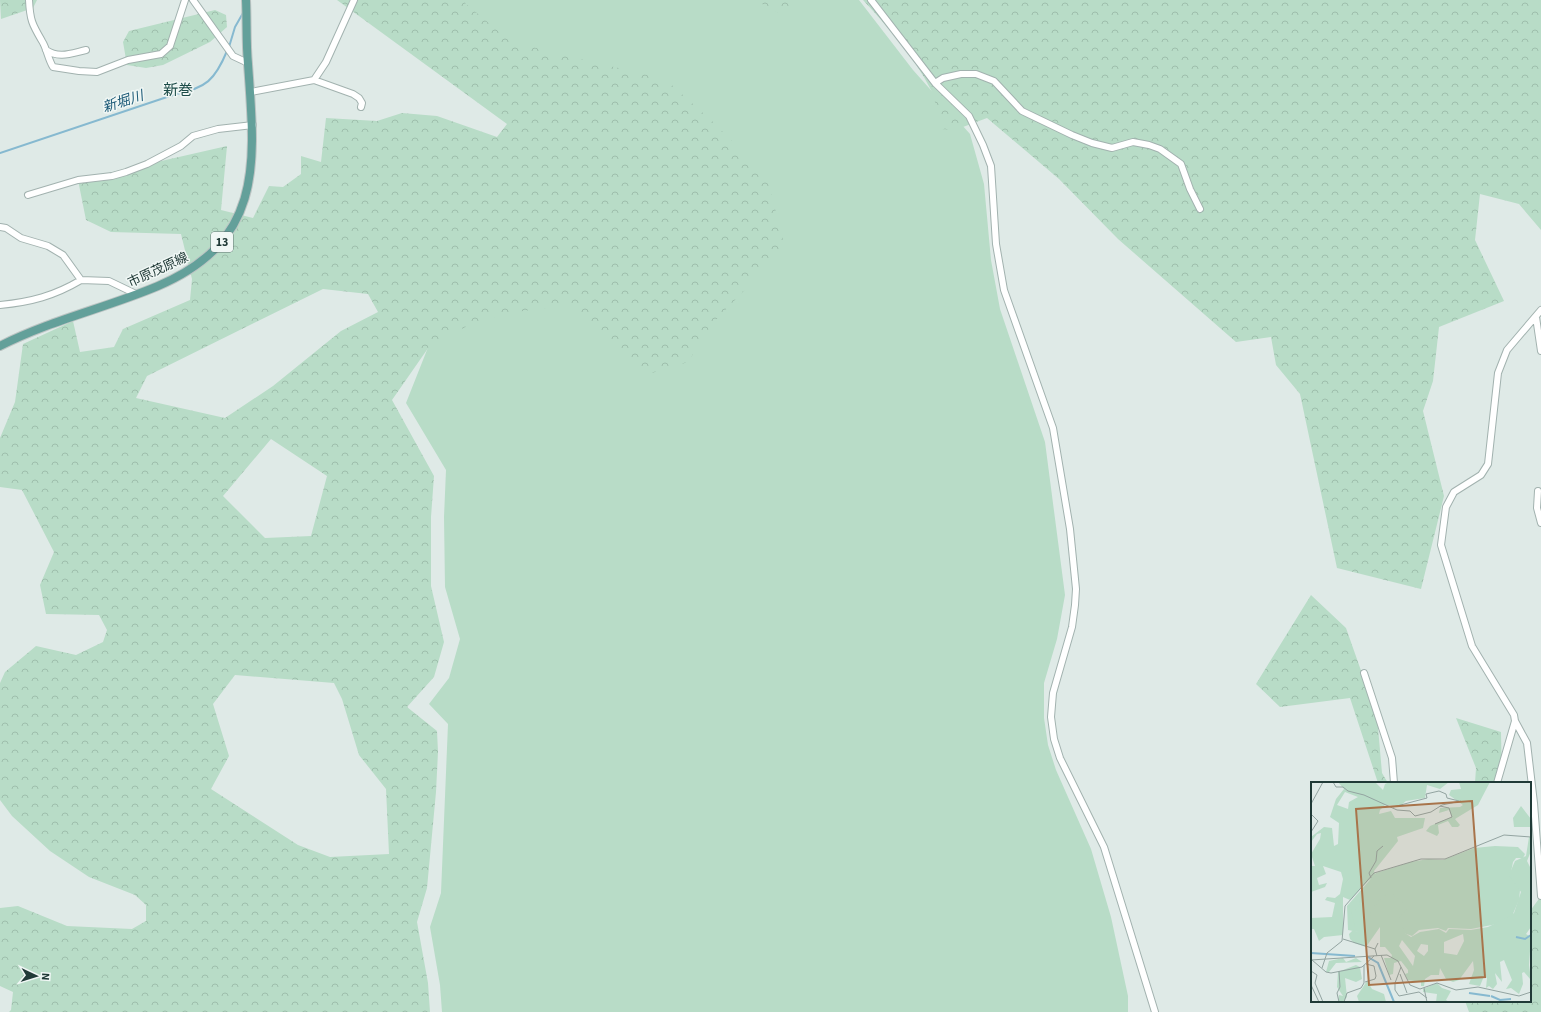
<svg xmlns="http://www.w3.org/2000/svg" width="1541" height="1012" font-family="'Source Sans 3','Noto Sans JP',sans-serif">
<style>
.green{fill:#b8dcc7}
.forest{fill:url(#forest-crowns);fill-rule:evenodd}
.lines{fill:none;stroke-linecap:round;stroke-linejoin:round}
.stream{stroke:#86b9d0;stroke-width:2}
.minor-casing{stroke:#a2b2af;stroke-width:8}
.major-casing{stroke:#bcc4c3;stroke-width:10}
.minor{stroke:#fff;stroke-width:6}
.major{stroke:#63a09a;stroke-width:8}
.labels{text-anchor:middle;dominant-baseline:central;stroke-width:3;stroke-linejoin:round;paint-order:stroke}
.shield{fill:#f0f7f5;stroke:#5e7370;stroke-width:1}
.shield-label{font-size:12px;font-weight:bold;fill:#203a37}
.street-label{font-size:13px;fill:#203a37;stroke:#f0f7f5}
.water-label{font-size:14px;font-style:italic;fill:#1b5976;stroke:#f0f7f5}
.quarter-label{font-size:15px;fill:#1c4c48;stroke:#f0f7f5}
.inset-river{fill:none;stroke:#86b9d0;stroke-width:2}
.inset-road{fill:none;stroke:#93a4a1;stroke-width:1}
.view{fill:#a8744b;fill-opacity:0.15;stroke:#a8744b;stroke-width:2}
.inset-edge{fill:none;stroke:#203a37;stroke-width:2}
</style>
<defs>
<pattern id="forest-crowns" width="20" height="18" patternUnits="userSpaceOnUse"><rect width="20" height="18" fill="#b8dcc7"/><path d="M2 6a3 3 0 1 1 6 0M12 15a3 3 0 1 1 6 0" fill="none" stroke="#9ebeac"/></pattern>
</defs>
<rect width="100%" height="100%" fill="#dfeae7"/>
<path class="green" d="M 454,0 L 859,0 L 913,70 L 970,134 L 984,184 L 991,260 L 1000,309 L 1045,442 L 1065,595 L 1057,639 L 1044,683 L 1044,718 L 1048,745 L 1056,770 L 1091,849 L 1111,917 L 1128,996 L 1128,1012 L 442,1012 L 440,985 L 430,927 L 441,893 L 448,724 L 429,704 L 449,678 L 460,639 L 445,587 L 444,517 L 446,470 L 406,403 L 497,173 L 537,87 Z"/>
<path class="forest" d="M 0,0 L 37,0 L 33,8 L 1,19 Z
M 337,0 L 466,0 L 465,3 L 504,36 L 542,50 L 665,79 L 713,122 L 767,176 L 785,248 L 712,324 L 688,362 L 642,376 L 569,305 L 516,312 L 478,321 L 431,344 L 392,400 L 434,476 L 431,517 L 431,586 L 444,642 L 434,677 L 407,707 L 437,731 L 438,752 L 436,792 L 427,888 L 417,922 L 428,983 L 430,1012 L 9,1012 L 11,1010 L 13,992 L 0,986 L 0,908 L 18,906 L 67,926 L 132,929 L 146,921 L 146,905 L 135,895 L 89,877 L 50,851 L 12,816 L 0,800 L 0,683 L 5,672 L 36,646 L 76,655 L 103,642 L 107,630 L 99,615 L 46,614 L 40,585 L 54,552 L 22,490 L 0,487 L 0,438 L 15,402 L 23,344 L 73,321 L 80,352 L 114,347 L 123,329 L 190,300 L 192,279 L 181,234 L 111,232 L 86,220 L 78,180 L 227,146 L 221,210 L 253,218 L 269,186 L 283,187 L 301,174 L 301,156 L 321,162 L 326,118 L 377,121 L 402,113 L 437,116 L 497,137 L 507,124 ZM 323,289 L 368,294 L 378,312 L 341,331 L 273,386 L 225,418 L 136,398 L 147,376 ZM 271,439 L 327,476 L 311,536 L 265,538 L 223,496 ZM 235,675 L 334,683 L 342,699 L 359,755 L 386,789 L 389,854 L 330,857 L 298,845 L 211,789 L 229,756 L 213,704 Z
M 755,0 L 796,0 L 788,18 Z
M 863,0 L 1541,0 L 1541,230 L 1519,204 L 1480,194 L 1475,240 L 1504,301 L 1439,327 L 1433,381 L 1423,411 L 1444,496 L 1421,589 L 1337,568 L 1300,394 L 1276,365 L 1271,337 L 1236,342 L 1118,239 L 1059,179 L 987,118 L 955,130 L 941,129 C 938,117 936,102 931,90 C 914,56 888,27 863,0 Z
M 215,10 L 226,15 L 227,27 L 210,42 L 163,65 L 146,68 L 127,65 L 123,42 L 129,31 Z
M 1311,595 L 1346,628 L 1377,716 L 1382,773 L 1388,783 L 1378,783 L 1350,698 L 1280,707 L 1256,684 Z
M 1456,718 L 1501,732 L 1502,783 L 1475,783 L 1476,768 Z
M 1541,896 L 1541,1012 L 1469,1012 L 1465,1001 L 1530,1001 L 1530,911 Z"/>
<g class="lines">
<path class="stream" d="M 229,47 L 235,27 L 243,13
M 0,153 L 176,94 C 206,88 215,80 227,51"/>
<g class="minor-casing">
<path id="minor" d="M 29,0 C 30,20 32,24 42,41 C 47,49 48,59 53,67 L 79,71 L 97,72 L 128,60 L 161,54 L 170,46 L 185,0
M 193,0 L 233,56 L 248,63
M 871,0 L 935,83 L 969,116 L 983,145 L 991,166 L 996,244 L 1004,290 L 1053,428 L 1070,529 L 1076,589 L 1075,605 L 1072,627 L 1053,693 L 1051,717 L 1054,739 L 1060,758 L 1104,847 L 1155,1012
M 46,50 C 59,59 72,53 86,50
M 314,80 L 326,62 L 354,0
M 935,83 L 943,78 L 961,74 L 976,74 L 994,81 L 1022,111 L 1072,135 L 1092,143 L 1112,148 L 1133,142 L 1149,145 L 1160,149 L 1181,164 L 1190,189 L 1200,209
M 251,92 L 314,80 L 353,94 L 359,98 L 362,103 L 361,107
M 28,195 L 78,180 L 112,176 L 126,172 L 147,164 L 181,146 L 193,136 L 218,129 L 253,125
M 0,227 L 6,228 L 21,238 L 48,246 L 63,255 L 81,280 L 109,281 L 136,294
M 0,305 C 31,302 54,296 81,280
M 1541,310 L 1507,350 L 1498,373 L 1488,464 L 1481,475 L 1454,492 L 1446,507 L 1441,545 L 1472,646 L 1514,715 L 1515,721 L 1527,743 L 1534,803 L 1541,896
M 1536,317 L 1541,351
M 1538,491 L 1537,508 L 1541,523
M 1364,673 L 1392,758 L 1394,783
M 1497,783 L 1515,721"/>
</g>
<g class="major-casing">
<path id="major" d="M 0,346 C 51,320 106,308 158,286 C 265,240 255,162 248,64 C 246,43 247,21 246,0"/>
</g>
<use href="#minor" class="minor"/>
<use href="#major" class="major"/>
</g>
<g class="labels">
<rect class="shield" x="211" y="232" width="22" height="20" rx="3"/>
<g class="shield-label">
<text x="222" y="242">13</text>
</g>
<g class="street-label">
<text transform="translate(158 270) rotate(-25)">市原茂原線</text>
</g>
<g class="water-label">
<text transform="translate(123 102) rotate(-18)">新堀川</text>
</g>
<g class="quarter-label">
<text x="178" y="90">新巻</text>
</g>
</g>
<g transform="translate(1311 782)">
<rect width="220" height="220" fill="#dfeae7"/>
<path d="M 184,64 L 207,65 L 214,72 L 212,76 L 205,76 L 202,80 L 200,90 L 209,108 L 208,118 L 201,134 L 186,142 L 160,147 L 137,146 L 135,149 L 127,146 L 108,148 L 101,154 L 64,141 L 58,152 L 37,148 L 36,124 L 65,91 L 100,80 L 117,77 L 132,78 L 163,66 Z" fill="#b8dcc7"/>
<path d="M 27,0 L 64,0 L 72,8 L 74,2 L 78,0 L 138,0 L 129,7 L 116,3 L 114,16 L 95,19 L 89,24 L 74,23 L 69,28 L 68,32 L 80,29 L 84,36 L 114,36 L 112,46 L 86,55 L 87,59 L 63,89 L 65,95 L 58,98 L 39,118 L 32,115 L 32,153 L 13,155 L 8,159 L 3,147 L 0,147 L 0,136 L 21,135 L 24,121 L 14,118 L 16,115 L 24,116 L 29,112 L 32,97 L 30,90 L 12,84 L 15,92 L 6,96 L 8,103 L 16,101 L 14,105 L 0,110 L 0,84 L 4,84 L 0,72 L 9,57 L 10,51 L 6,52 L 0,60 L 0,55 L 13,45 L 21,46 L 23,64 L 27,62 L 28,41 L 19,35 L 25,17 L 33,7 ZM 34,10 L 47,15 L 38,20 L 37,27 L 26,23 ZM 148,0 L 179,0 L 167,23 L 144,37 L 149,43 L 147,45 L 141,45 L 137,39 L 127,43 L 128,51 L 126,54 L 115,49 L 119,44 L 141,35 L 138,28 L 128,31 L 129,26 L 149,25 L 152,23 L 138,13 L 140,8 L 150,7 ZM 210,24 L 220,37 L 220,45 L 203,45 L 202,36 ZM 218,55 L 220,55 L 220,69 L 216,79 L 220,87 L 220,145 L 215,152 L 220,155 L 218,183 L 220,198 L 213,190 L 211,191 L 212,202 L 208,212 L 200,206 L 195,207 L 201,198 L 193,178 L 189,180 L 191,200 L 184,191 L 186,202 L 182,207 L 178,204 L 175,206 L 176,196 L 173,194 L 169,204 L 158,202 L 163,188 L 162,179 L 148,198 L 142,200 L 135,197 L 129,186 L 128,193 L 120,193 L 114,197 L 113,204 L 110,204 L 110,200 L 97,198 L 94,192 L 97,191 L 97,188 L 90,179 L 83,181 L 82,192 L 78,193 L 73,176 L 80,176 L 81,173 L 74,165 L 69,165 L 69,145 L 55,165 L 43,161 L 39,157 L 38,152 L 44,146 L 40,127 L 48,121 L 50,112 L 54,113 L 44,129 L 44,149 L 54,150 L 61,127 L 72,114 L 80,111 L 94,122 L 96,127 L 88,136 L 94,151 L 100,155 L 109,150 L 128,147 L 135,151 L 138,147 L 160,148 L 177,145 L 195,136 L 203,131 L 210,110 L 198,93 L 204,79 L 215,74 ZM 152,152 L 153,159 L 146,173 L 133,171 L 133,160 ZM 91,158 L 104,174 L 102,184 L 88,164 ZM 110,162 L 117,163 L 117,169 L 113,174 L 106,169 ZM 32,176 L 35,180 L 45,176 L 51,180 L 25,181 L 18,190 L 15,190 L 18,179 ZM 45,183 L 49,185 L 51,197 L 45,200 L 34,196 L 36,215 L 32,220 L 27,220 L 28,213 L 32,214 L 26,205 L 27,190 ZM 56,199 L 61,207 L 73,212 L 75,220 L 48,220 L 46,214 ZM 126,201 L 131,206 L 140,209 L 135,218 L 138,220 L 125,220 L 126,212 L 112,210 L 112,207 Z" fill="#b8dcc7" fill-rule="evenodd"/>
<path class="inset-river" d="M 205,155 L 214,157 L 220,153M 0,171 L 44,174M 57,175 L 67,181 L 83,220M 158,211 L 179,214M 180,214 L 189,218 L 200,217"/>
<path class="inset-road" d="M 22,0 L 25,5 L 32,5 L 37,9 L 53,13 L 86,28 L 99,29 L 104,34 L 120,30 L 131,23 L 150,19M 0,22 L 12,0M 82,25 L 116,16 L 115,12 L 128,9 L 135,12 L 136,16 L 148,19M 0,32 L 7,39 L 0,50M 124,42 L 141,35 L 138,26 L 129,24M 60,96 L 58,91 L 65,79 L 66,69 L 72,64M 32,157 L 64,167M 70,173 L 80,198M 66,174 L 64,167 L 67,161M 0,178 L 76,173 L 87,179 L 99,203 L 109,207 L 126,201 L 145,208 L 167,205 L 208,214 L 220,210M 1,178 L 15,190 L 20,191 L 51,185 L 63,174M 90,185 L 84,201 L 84,208 L 88,214 L 108,210 L 116,216M 11,186 L 16,171 L 31,159 L 34,124 L 63,91 L 110,77 L 134,77 L 193,53 L 220,55M 0,189 L 6,193 L 4,201 L 12,220M 28,189 L 29,205 L 26,211 L 28,220M 89,192 L 96,211M 54,200 L 64,197 L 65,194 L 63,184 L 55,182M 0,203 L 8,220M 113,206 L 116,220M 33,220 L 36,211 L 50,206 L 53,201 L 53,183"/>
<path class="view" d="M 161,19 L 174,195 L 58,203 L 45,27 Z"/>
<rect width="220" height="220" class="inset-edge"/>
</g>
<g transform="translate(36 976) rotate(94)" stroke="#f0f7f5" stroke-width="3" paint-order="stroke">
<path d="M0-3L7 15L0 10L-7 15Z" fill="#203a37"/>
<text y="-6" font-size="11" font-weight="bold" text-anchor="middle" fill="#203a37">N</text>
</g>
</svg>
